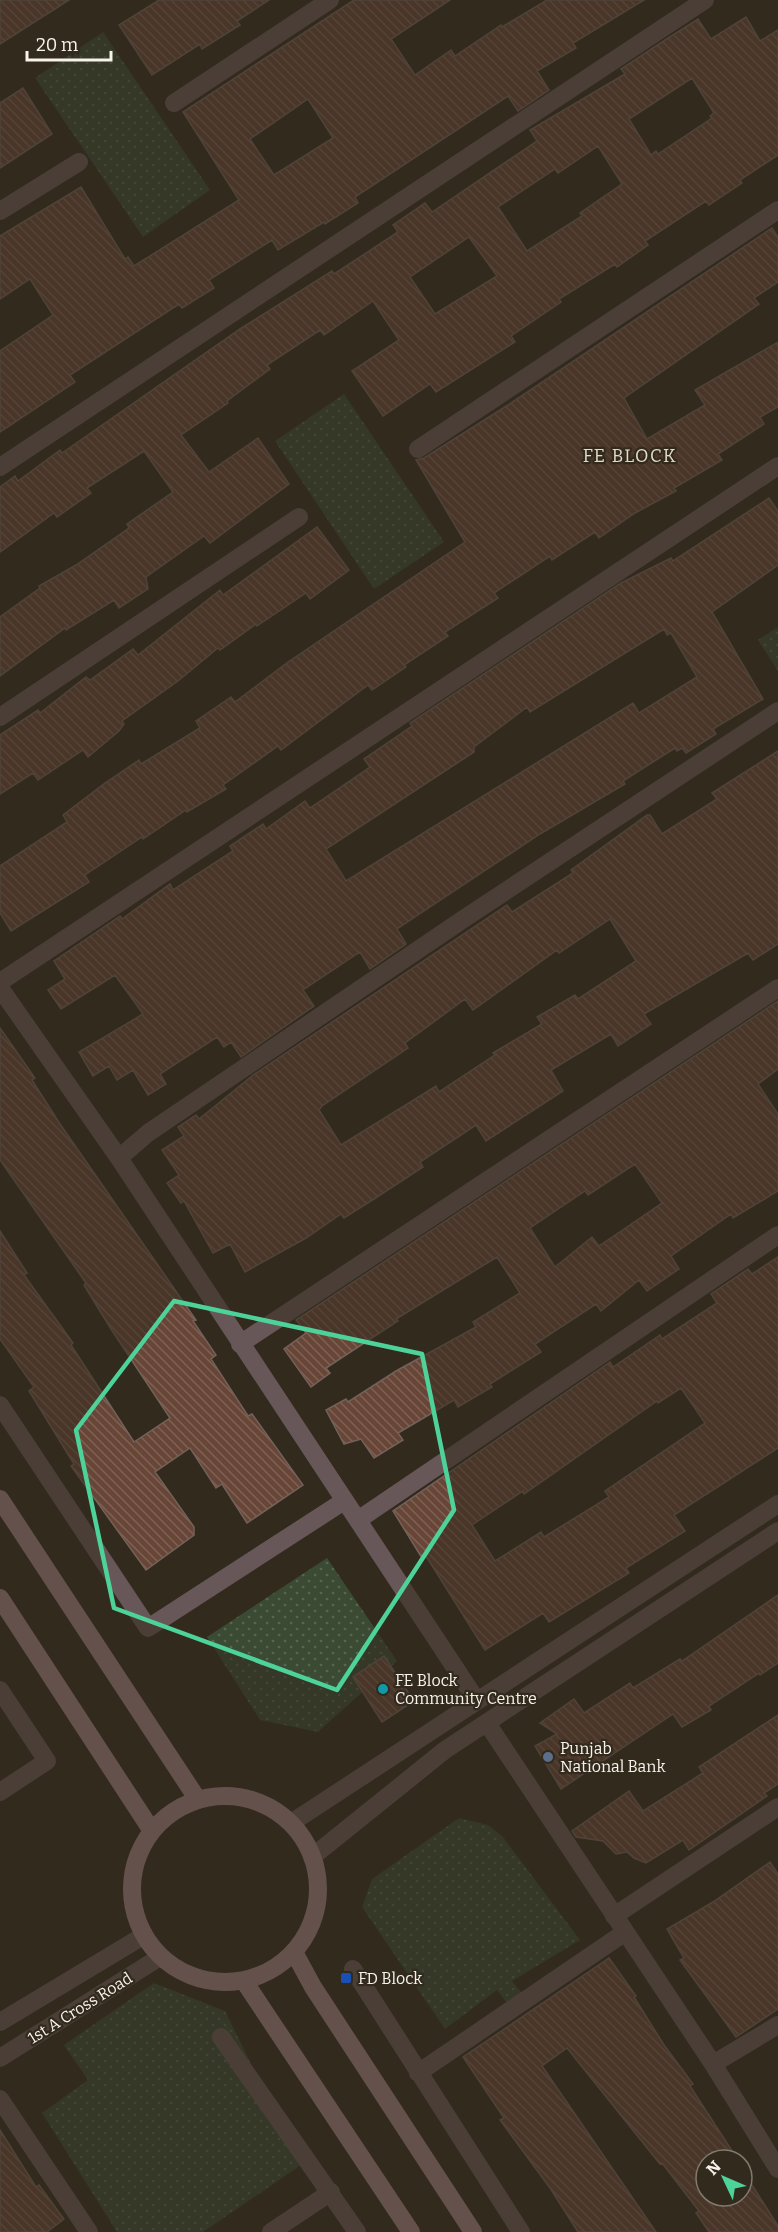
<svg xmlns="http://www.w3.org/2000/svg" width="778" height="2232" font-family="Bitter,serif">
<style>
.park{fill:url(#park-dots)}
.building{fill:url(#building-back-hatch);stroke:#73625b;stroke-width:1.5;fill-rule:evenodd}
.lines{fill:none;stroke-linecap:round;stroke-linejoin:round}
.minor{stroke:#685758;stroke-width:18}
.major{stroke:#a48084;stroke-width:18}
.marked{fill:none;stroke:#4dd39a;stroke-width:4.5;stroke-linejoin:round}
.culture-dot{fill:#0f9aa8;stroke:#322a1d;stroke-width:2}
.service-dot{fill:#5c6f8a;stroke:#322a1d;stroke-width:2}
.transit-dot{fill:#1a4fb4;stroke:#322a1d;stroke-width:2}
.labels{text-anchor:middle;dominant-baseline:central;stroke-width:4.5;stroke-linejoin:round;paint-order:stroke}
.poi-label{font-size:16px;fill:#f7f2ea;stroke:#322a1d;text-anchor:start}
.street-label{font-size:16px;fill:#f7f2ea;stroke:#322a1d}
.neighbourhood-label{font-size:18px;letter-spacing:1.5px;fill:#e4dbca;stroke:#322a1d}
</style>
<defs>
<pattern id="park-dots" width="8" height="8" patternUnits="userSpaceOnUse" patternTransform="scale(1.5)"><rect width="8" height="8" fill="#3a4a33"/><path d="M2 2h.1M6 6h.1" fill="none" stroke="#576551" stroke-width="1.8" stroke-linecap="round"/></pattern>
<pattern id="building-back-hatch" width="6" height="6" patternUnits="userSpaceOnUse" patternTransform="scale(1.5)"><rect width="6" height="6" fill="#674637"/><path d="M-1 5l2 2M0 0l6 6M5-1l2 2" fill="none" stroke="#7e6154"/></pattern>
</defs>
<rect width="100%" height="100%" fill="#322a1d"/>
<path class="park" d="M 103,32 L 210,190 L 143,237 L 35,78 Z
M 344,394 L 444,542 L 374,589 L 275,441 Z
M 778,627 L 778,671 L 758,640 Z
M 327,1558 L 397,1661 L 318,1732 L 260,1720 L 207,1637 Z
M 459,1818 L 488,1825 L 503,1837 L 580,1940 L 512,1981 L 525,1997 L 510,2007 L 497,1990 L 445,2029 L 362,1907 L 372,1879 Z
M 154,1983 L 225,2011 L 301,2165 L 203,2232 L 117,2232 L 42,2113 L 88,2080 L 64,2045 Z"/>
<path class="building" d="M 0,0 L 69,0 L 0,44 Z
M 159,0 L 269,0 L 237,21 L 240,25 L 202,49 L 200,44 L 152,75 L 119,25 Z
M 354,0 L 450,0 L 391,39 L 415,75 L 451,50 L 455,56 L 501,25 L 502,27 L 547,0 L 644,0 L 573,43 L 576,48 L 537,71 L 549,90 L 518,111 L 508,96 L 355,197 L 358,203 L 325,224 L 324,222 L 278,250 L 272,240 L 209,280 L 214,288 L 182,308 L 179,304 L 70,375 L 75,382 L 0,432 L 0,351 L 53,315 L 30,279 L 0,299 L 0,236 L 81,187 L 125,259 L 128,257 L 134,266 L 239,200 L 183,112 ZM 308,99 L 333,138 L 274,175 L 250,139 Z
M 746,17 L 760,41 L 778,30 L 778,155 L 740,180 L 742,183 L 709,205 L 706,201 L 645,241 L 648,245 L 617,267 L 615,264 L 559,299 L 561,302 L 511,336 L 515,342 L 436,392 L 430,384 L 383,416 L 352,371 L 399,340 L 373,301 L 324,335 L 320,330 L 267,365 L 270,369 L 227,401 L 228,403 L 181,435 L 209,472 L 258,438 L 289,484 L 210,543 L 204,536 L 146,577 L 148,589 L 119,608 L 114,600 L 66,630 L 65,628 L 0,676 L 0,617 L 40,588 L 39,586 L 76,565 L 129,528 L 127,524 L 173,492 L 144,451 L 87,488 L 91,493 L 57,517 L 54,513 L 0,552 L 0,487 L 15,476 L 18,481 L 60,450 L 62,453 L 240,329 L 332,271 L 334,274 L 398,232 L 393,225 L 425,203 L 432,212 L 537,141 L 530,130 L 625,74 L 621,69 L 665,40 L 698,19 L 711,39 ZM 692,78 L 714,113 L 710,116 L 712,118 L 658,154 L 656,151 L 651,155 L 629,119 ZM 598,146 L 622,184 L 580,213 L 582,216 L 527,251 L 498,207 L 555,169 L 558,173 ZM 469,237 L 497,276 L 435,314 L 410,277 Z
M 23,88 L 52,134 L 0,168 L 0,103 Z
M 772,228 L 778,237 L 778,282 L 754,298 L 759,304 L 624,398 L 647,439 L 705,405 L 695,390 L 778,342 L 778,407 L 760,417 L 764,424 L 718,454 L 722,460 L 674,488 L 676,491 L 635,513 L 599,538 L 595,532 L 552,560 L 550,556 L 494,593 L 498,598 L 445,632 L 448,636 L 404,665 L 406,667 L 372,690 L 368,685 L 281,750 L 278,746 L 223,785 L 226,789 L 187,812 L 186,810 L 143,839 L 142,837 L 85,875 L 89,882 L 11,931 L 0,913 L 0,866 L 67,822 L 63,815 L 105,783 L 139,760 L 141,764 L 200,728 L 196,721 L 231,697 L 235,702 L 288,662 L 465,542 L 416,460 L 424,458 L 508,405 Z
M 769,498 L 778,511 L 778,565 L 712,612 L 763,699 L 713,729 L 716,734 L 686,753 L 682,748 L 677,751 L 675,748 L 623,781 L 625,784 L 540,834 L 397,929 L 406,944 L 370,969 L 360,952 L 303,990 L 314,1006 L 241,1057 L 231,1042 L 224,1047 L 217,1037 L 160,1074 L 166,1084 L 148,1095 L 133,1070 L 117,1080 L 109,1066 L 93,1076 L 79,1052 L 143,1014 L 115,975 L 61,1009 L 48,990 L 65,979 L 54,961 L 120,916 L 122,919 L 170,884 L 173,890 L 233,851 L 230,846 L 263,824 L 266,829 L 305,801 L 310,808 L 370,767 L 364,759 L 412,726 L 410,723 L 621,583 L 671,558 L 673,561 ZM 664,629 L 667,635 L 671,633 L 697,677 L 639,713 L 633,703 L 346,881 L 326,849 L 474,752 L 474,747 L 527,707 L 530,712 Z
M 317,527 L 349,570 L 310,599 L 306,593 L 257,626 L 256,624 L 220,650 L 218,648 L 178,681 L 122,721 L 124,724 L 119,731 L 88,757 L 83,750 L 38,780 L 33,773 L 0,794 L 0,735 L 38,710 L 40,713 L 86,677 L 90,680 L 133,649 L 138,655 L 220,590 L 223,595 Z
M 778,751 L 778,944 L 753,960 L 748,953 L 644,1014 L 651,1024 L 618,1046 L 611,1034 L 551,1070 L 563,1091 L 486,1141 L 476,1125 L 420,1162 L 423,1167 L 374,1199 L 344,1218 L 341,1214 L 306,1238 L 245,1272 L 230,1244 L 213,1253 L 184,1201 L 181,1203 L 167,1183 L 179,1175 L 162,1150 L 184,1136 L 178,1127 L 196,1115 L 199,1119 L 253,1075 L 507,905 L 512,912 L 573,873 L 571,870 L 647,815 L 650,815 L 662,834 L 717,799 L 712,793 ZM 610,919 L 636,961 L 578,999 L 575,995 L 537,1017 L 542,1024 L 493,1053 L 495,1055 L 439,1092 L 436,1086 L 341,1145 L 319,1110 L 322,1106 L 408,1048 L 405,1043 L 465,999 L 473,1010 L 557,950 L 559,953 Z
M 778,1001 L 778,1069 L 758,1084 L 778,1114 L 778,1191 L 733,1218 L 731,1214 L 671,1256 L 679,1269 L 647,1291 L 639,1280 L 601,1311 L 596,1304 L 535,1344 L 541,1352 L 490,1384 L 492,1387 L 458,1407 L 454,1400 L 398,1433 L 403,1440 L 374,1458 L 361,1439 L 344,1444 L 326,1410 L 346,1399 L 348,1402 L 396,1371 L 476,1327 L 473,1322 L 520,1293 L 497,1257 L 396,1319 L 398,1321 L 326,1368 L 330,1373 L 311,1387 L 284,1349 L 306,1333 L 296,1320 ZM 635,1164 L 662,1203 L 599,1246 L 592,1237 L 555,1267 L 530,1228 L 585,1191 L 588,1195 Z
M 0,1028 L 35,1078 L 32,1080 L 60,1124 L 196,1320 L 193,1321 L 216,1355 L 211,1359 L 248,1416 L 252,1414 L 303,1485 L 247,1523 L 222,1484 L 216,1488 L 190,1448 L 155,1472 L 194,1527 L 194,1535 L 146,1570 L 71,1466 L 74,1464 L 29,1391 L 34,1387 L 0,1339 L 0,1231 L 27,1273 L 24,1275 L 73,1343 L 71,1345 L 134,1442 L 170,1418 L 111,1329 L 84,1285 L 86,1283 L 0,1160 Z
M 778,1257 L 778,1448 L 674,1515 L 685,1531 L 626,1568 L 629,1573 L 549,1622 L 543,1613 L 485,1650 L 426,1556 L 422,1558 L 393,1511 L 610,1362 L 613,1367 L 660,1335 L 662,1339 L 717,1303 L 711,1294 L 748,1269 L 752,1274 ZM 681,1388 L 705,1423 L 605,1491 L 609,1497 L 544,1537 L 541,1532 L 495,1561 L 472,1525 L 523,1491 L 524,1494 L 657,1401 L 658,1403 Z
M 778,1595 L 778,1663 L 760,1675 L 759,1673 L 709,1706 L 711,1710 L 682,1727 L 673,1714 L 561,1789 L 535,1746 L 557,1734 L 540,1723 L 574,1699 L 584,1713 L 630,1683 L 633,1688 L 680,1659 L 682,1661 Z
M 384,1656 L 414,1701 L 382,1722 L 353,1677 Z
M 778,1715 L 778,1784 L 764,1793 L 767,1796 L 689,1850 L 683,1840 L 646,1863 L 634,1858 L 627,1852 L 616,1854 L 603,1841 L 576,1837 L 572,1831 L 629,1791 L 643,1811 L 703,1773 L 699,1767 Z
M 770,1862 L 778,1874 L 778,2009 L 736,2037 L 680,1960 L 684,1958 L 667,1929 L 713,1902 Z
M 609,1958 L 636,1996 L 634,1997 L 664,2045 L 693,2084 L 690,2086 L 738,2160 L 706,2160 L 706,2196 L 742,2196 L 742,2169 L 778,2226 L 778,2232 L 709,2232 L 696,2213 L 699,2211 L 662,2163 L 660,2164 L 567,2048 L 542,2066 L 656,2232 L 578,2232 L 550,2188 L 500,2120 L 504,2118 L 463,2057 Z
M 0,2130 L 36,2187 L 39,2185 L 64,2219 L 47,2232 L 0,2232 Z"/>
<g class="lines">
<path class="minor" d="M 174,103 L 330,0
M 0,211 L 79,162
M 418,449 L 778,210
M 0,467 L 705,0
M 0,717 L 299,517
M 0,982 L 778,466
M 0,988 L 119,1158 L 477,1701
M 119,1158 L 148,1133 L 465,918 L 778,711
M 240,1344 L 778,988
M 0,1405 L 148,1628 L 344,1501
M 358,1520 L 778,1235
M 0,1690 L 47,1761 L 0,1792
M 487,1723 L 713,2064 L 778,2169
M 291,1823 L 778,1504
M 312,1857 L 445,1750 L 778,1531
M 614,1916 L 778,1807
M 353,1969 L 521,2232
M 0,2022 L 143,1936
M 221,2037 L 357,2232
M 0,2058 L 160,1957
M 713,2064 L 778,2025
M 418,2073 L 624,1933
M 0,2099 L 89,2232
M 271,2232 L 331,2192"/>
<path class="major" d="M 0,1499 L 198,1800
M 0,1598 L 152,1831
M132 1889a93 93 0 1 1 186 0a93 93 0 1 1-186 0Z
M 294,1952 L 313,1987 L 473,2232
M 244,1981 L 411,2232"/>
</g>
<path d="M0 0H778V2232H0ZM 174,1301 L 422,1354 L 454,1510 L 337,1690 L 114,1608 L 76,1430 Z" fill="#322a1d" fill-opacity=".55" fill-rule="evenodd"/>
<path class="marked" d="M 174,1301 L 422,1354 L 454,1510 L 337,1690 L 114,1608 L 76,1430 Z"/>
<circle class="culture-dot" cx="383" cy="1689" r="6"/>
<circle class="service-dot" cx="548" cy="1757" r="6"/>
<rect class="transit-dot" x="340" y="1972" width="12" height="12" rx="3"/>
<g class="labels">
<g class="poi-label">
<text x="395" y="1680">FE Block<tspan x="395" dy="18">Community Centre</tspan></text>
<text x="560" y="1748">Punjab<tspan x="560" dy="18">National Bank</tspan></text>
<text x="358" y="1978">FD Block</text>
</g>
<g class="street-label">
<text transform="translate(80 2008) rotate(-32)">1st A Cross Road</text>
</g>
<g class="neighbourhood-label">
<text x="630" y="456">FE BLOCK</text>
</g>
</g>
<g transform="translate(724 2178) rotate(314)"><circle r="28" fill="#322a1d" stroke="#817a6f" stroke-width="1.5"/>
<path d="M0-4.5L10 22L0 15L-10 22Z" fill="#4dd39a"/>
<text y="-9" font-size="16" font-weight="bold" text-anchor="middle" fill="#f7f2ea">N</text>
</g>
<path d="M27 51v9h84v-9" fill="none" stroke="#f7f2ea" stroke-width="3"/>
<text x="36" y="51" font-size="18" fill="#f7f2ea" stroke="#322a1d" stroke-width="4.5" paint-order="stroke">20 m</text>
</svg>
